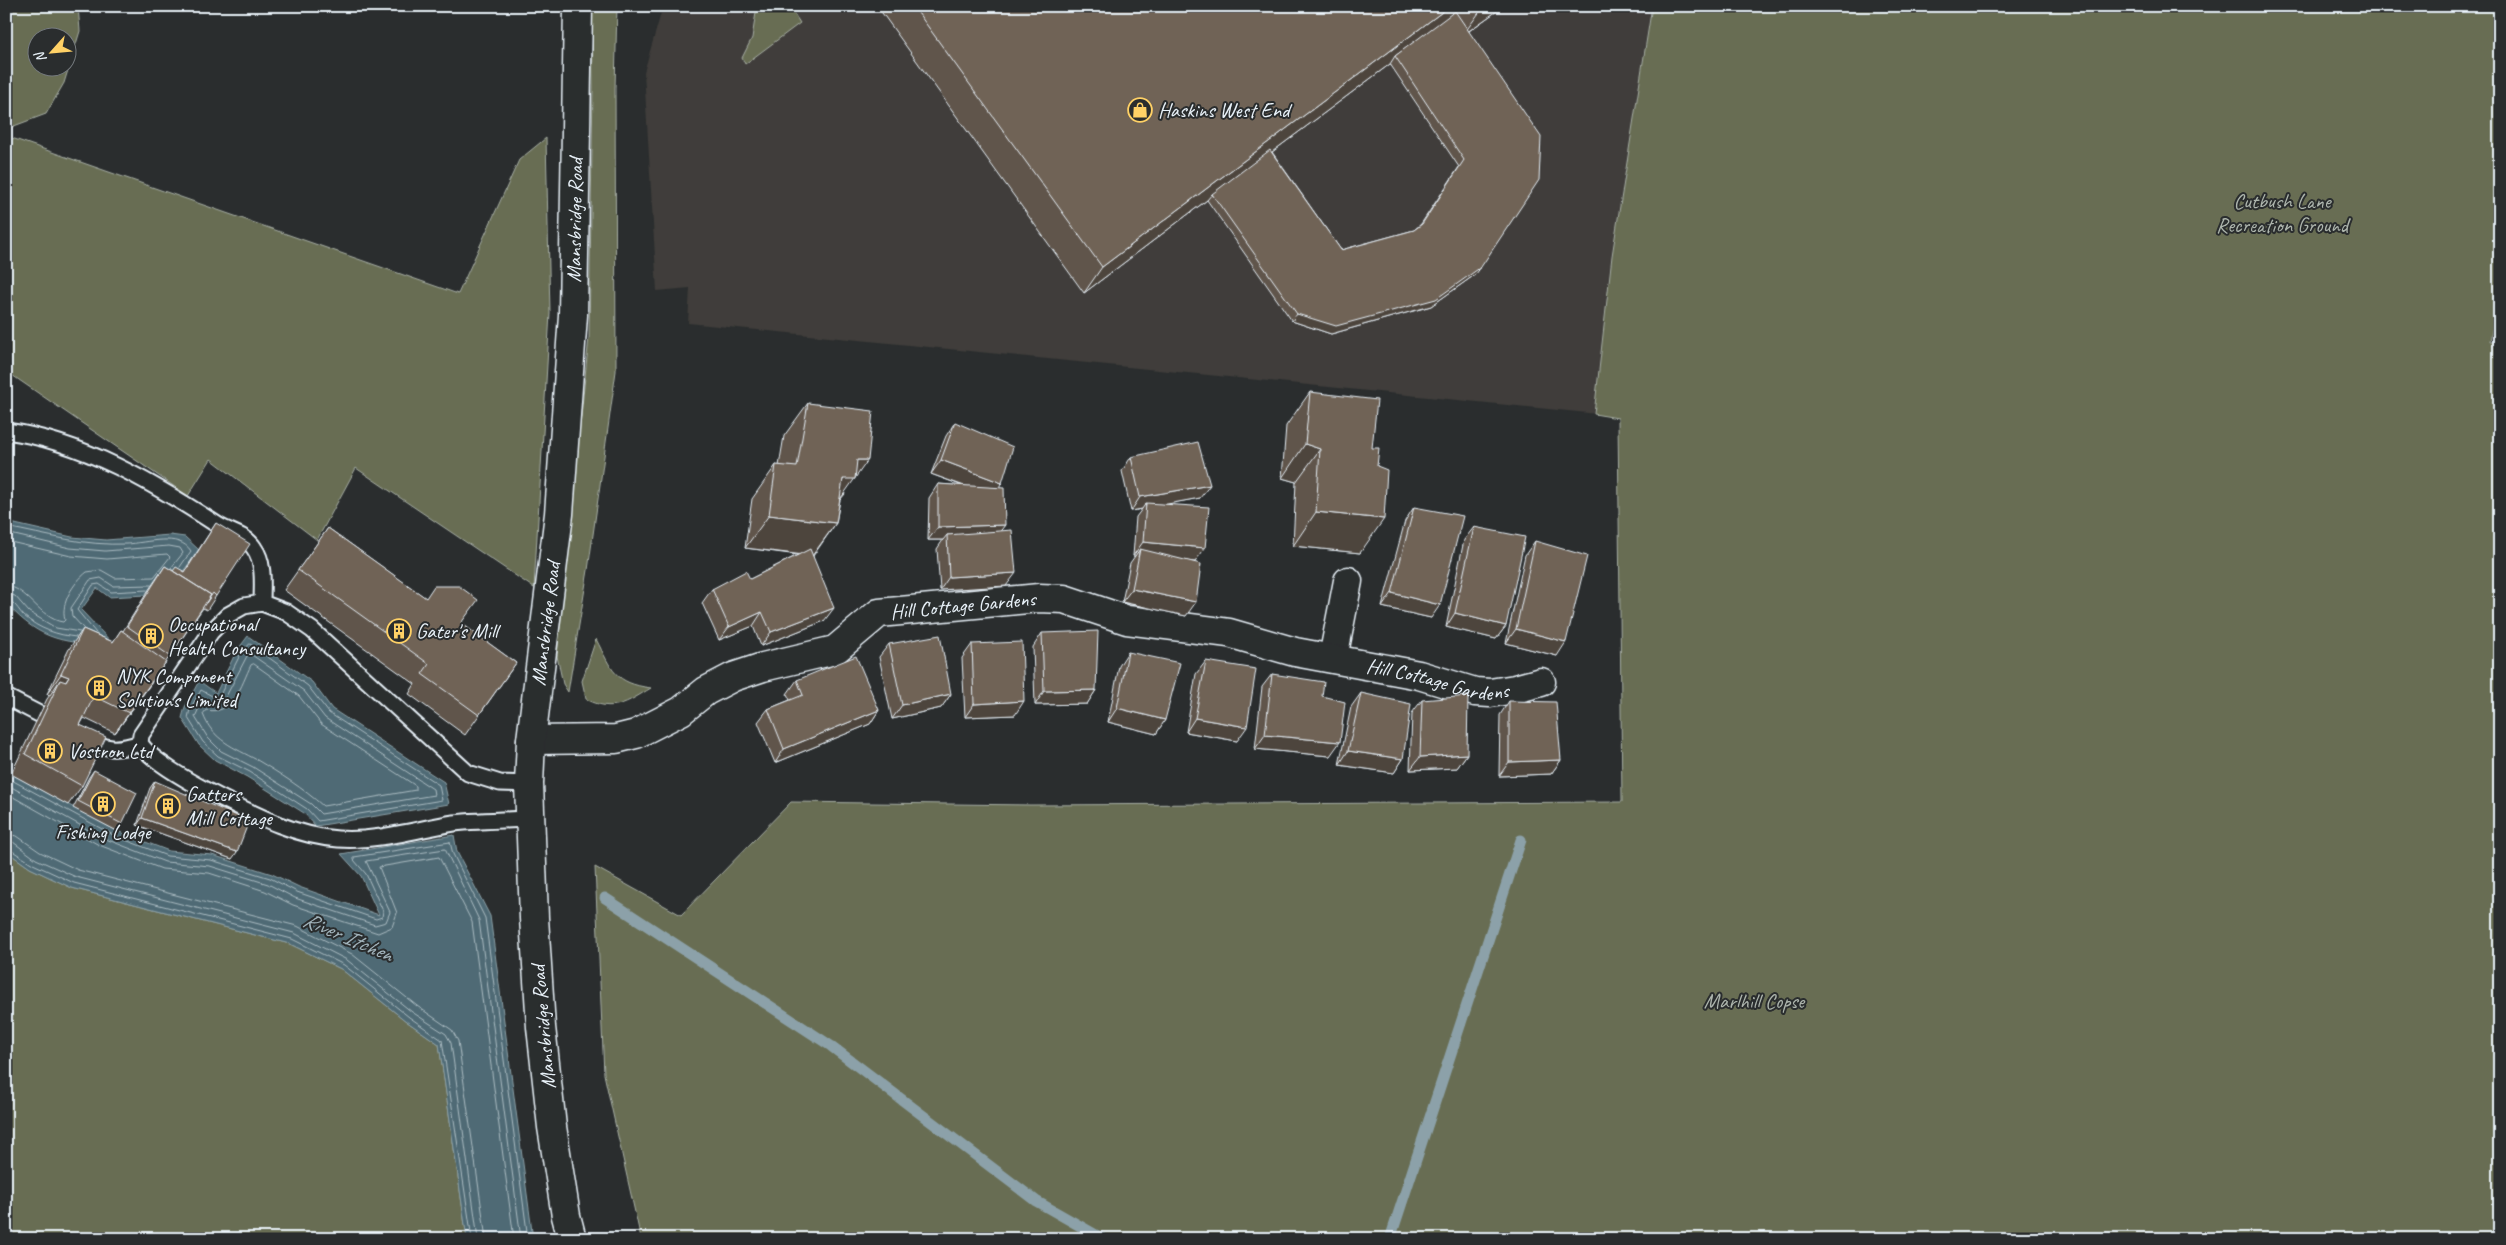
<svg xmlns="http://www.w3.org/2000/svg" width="2506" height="1245" font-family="Caveat,sans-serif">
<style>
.built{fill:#3f3d3a}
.green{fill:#676d53;stroke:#a8afa6;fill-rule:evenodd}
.water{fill:#4f6b74;stroke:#8ca1a9}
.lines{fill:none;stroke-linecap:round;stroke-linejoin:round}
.shore{stroke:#abbbc3;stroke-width:1}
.stream{stroke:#8ca1a9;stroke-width:11}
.lane-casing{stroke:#e8f1f8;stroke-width:19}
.street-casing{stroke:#e8f1f8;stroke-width:31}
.primary-casing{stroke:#e8f1f8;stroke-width:31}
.lane{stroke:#2a2d2e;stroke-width:15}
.street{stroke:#2a2d2e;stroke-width:28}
.primary{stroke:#2a2d2e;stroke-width:28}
.wall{fill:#60554b;stroke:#e8f1f8;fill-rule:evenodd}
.shaded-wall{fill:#4e453d;stroke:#e8f1f8}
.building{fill:#706357;stroke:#e8f1f8}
.labels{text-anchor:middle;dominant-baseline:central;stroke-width:4;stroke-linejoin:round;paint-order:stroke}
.poi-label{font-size:21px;fill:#e8f1f8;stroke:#2a2d2e;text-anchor:start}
.park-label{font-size:21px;fill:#aeb6ae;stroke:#2a2d2e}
.street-label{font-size:21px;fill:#e8f1f8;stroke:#2a2d2e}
.water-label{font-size:22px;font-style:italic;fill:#a3b5bd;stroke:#2a2d2e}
</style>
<rect width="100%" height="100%" fill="#2a2d2e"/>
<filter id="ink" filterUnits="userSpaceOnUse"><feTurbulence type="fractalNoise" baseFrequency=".02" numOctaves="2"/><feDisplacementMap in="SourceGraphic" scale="10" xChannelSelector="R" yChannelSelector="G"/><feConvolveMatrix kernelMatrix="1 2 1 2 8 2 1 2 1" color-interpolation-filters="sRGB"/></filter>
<g filter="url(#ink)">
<path class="built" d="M 663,6 L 1677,6 L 1618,416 L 688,323 L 690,288 L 657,291 L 644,72 Z"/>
<path class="green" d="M 6,6 L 78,6 L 80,31 L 64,83 L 46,114 L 6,129 ZM 38,38 L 68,38 L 68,68 L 38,68 Z
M 592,6 L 617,6 L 615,88 L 616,371 L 588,570 L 568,692 L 563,684 L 557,656 L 589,337 L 593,87 Z
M 757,6 L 789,6 L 800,23 L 745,64 L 742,58 L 752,38 Z
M 1652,6 L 2500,6 L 2500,306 L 2497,306 L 2490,341 L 2500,341 L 2500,1239 L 641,1239 L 604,1074 L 595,867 L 681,915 L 791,802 L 1031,805 L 1622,802 L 1618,418 L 1594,414 L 1612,256 Z
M 6,136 L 458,294 L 519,160 L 546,138 L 550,313 L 534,588 L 356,468 L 317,540 L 211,459 L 188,496 L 6,371 Z
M 596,639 C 612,670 614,683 651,688 C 626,703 613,713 586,699 L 582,681 Z
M 6,851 L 30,868 L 72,888 L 290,944 L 341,969 L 406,1021 L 439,1044 L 467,1239 L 6,1239 Z"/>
<path class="water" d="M 6,522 L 72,537 L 106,540 L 170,535 L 185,537 L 199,550 L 161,601 L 146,595 L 109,597 L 97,588 L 81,610 L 116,647 C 65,641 43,644 6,603 Z
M 248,636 L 312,682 L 332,709 L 444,782 L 449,804 L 316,826 L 304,813 L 247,777 L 215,760 L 199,745 L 182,718 L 185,707 L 199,681 L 216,693 L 236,652 Z
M 6,771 L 117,831 L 169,851 L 212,855 L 272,874 L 299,887 L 379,915 L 361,876 L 341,854 L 454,835 L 457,852 L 490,916 L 533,1239 L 467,1239 L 439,1044 L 406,1021 L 341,969 L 290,944 L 72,888 L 30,868 L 6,851 Z"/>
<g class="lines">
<path class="shore" d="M 6,527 C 48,535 84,546 127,544 C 146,543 179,532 191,551 L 180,567
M 6,533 L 70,548 L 105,551 L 169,546 L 180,548 L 183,553 L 171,568
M 6,541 L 71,556 L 107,559 L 167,554 L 170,557 L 154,577 L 115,578 L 101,570 L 87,572 C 74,582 60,603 65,620 L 63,622 C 40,619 27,587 6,586
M 6,594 L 15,596 L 29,612 L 56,628 L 80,632
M 6,600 C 15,601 18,610 24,616 C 39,629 57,635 76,637
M 83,628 L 72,616 L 71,608 L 90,580 L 101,578 L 113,586 L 151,585
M 96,633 L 77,610 L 93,585 L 99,584 L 111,592 L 147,590
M 250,644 L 308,686 L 329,713 L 439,785 L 442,800 L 318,821 L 307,809 L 250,772 L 218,756 L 203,742 L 188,718 L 190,709 L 201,690 L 214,697 L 220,695 L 240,655 Z
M 249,653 L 304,691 L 325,718 L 433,789 L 434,795 L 321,814 L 311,804 L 253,767 L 221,751 L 208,738 L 195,717 L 203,699 L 215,704 L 225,698 Z
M 254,664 L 299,696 L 321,724 L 416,786 L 416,790 L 323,806 C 304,789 279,773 257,760 C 235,748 212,740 203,714 L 206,710 C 234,716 241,685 251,665 Z
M 6,777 L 115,836 L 167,856 L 211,860 L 270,878 L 297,892 L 376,919 L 382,917 L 383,911 L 366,874 L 354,860 L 354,857 L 450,842 L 453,854 L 485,918 L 528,1239
M 6,784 L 103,838 L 165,862 L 210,866 L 268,884 L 295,898 L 375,925 L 386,922 L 390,912 L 366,861 L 445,849 L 479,920 L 521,1239
M 6,793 L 99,845 L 162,869 L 209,873 L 265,891 L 293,905 L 378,933 L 392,927 L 397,913 L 379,867 L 439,857 L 472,922 L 514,1239
M 6,834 L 17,836 L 40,852 L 78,870 L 297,926 L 352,954 L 417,1006 L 452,1030 L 458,1041 L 486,1239
M 6,841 L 13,842 L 36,859 L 76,877 L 294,933 L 347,960 L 412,1012 L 446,1034 L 451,1043 L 478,1239
M 6,847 L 33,864 L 74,883 L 292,939 L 344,965 L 409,1017 L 442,1040 L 472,1239"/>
<path class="stream" d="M 605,898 L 831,1046 L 1036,1201 L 1103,1239
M 1390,1239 L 1521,840"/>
<g class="lane-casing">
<path id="lane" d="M 6,431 C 83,441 155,484 219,526 C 231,533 246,535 254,548 C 265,563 262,586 262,603
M 6,697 L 39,714
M 85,738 C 107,750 116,751 140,743
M 529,784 L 500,783 L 468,773 L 312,630 L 286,612 L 262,603 L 244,606 L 228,615 L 211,632 L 141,735 L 140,743 C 149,759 190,782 207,791 C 248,811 292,836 338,839 C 376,842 417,829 454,823 C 479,820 505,820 530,819"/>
</g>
<g class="street-casing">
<g id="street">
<path d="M 1333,658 L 1348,581"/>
<path id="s1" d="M 531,740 L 616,739 L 636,734 L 681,711 L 706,691 L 733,677 L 763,667 L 835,650 L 879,613 L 1039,598 L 1064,599 L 1127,620 L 1229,633 L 1295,652 L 1419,675 L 1475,692 L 1490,693 L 1515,689 L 1541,682"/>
</g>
</g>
<g class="primary-casing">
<g id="primary">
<path id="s2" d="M 572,1239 L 566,1216 L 552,1127 L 541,1027 L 534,918 L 529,784 L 531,740 L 559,514 L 573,315 L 578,6"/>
</g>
</g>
<use href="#lane" class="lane"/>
<use href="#street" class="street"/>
<use href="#primary" class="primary"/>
</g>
<path class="wall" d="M 877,6 L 1504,6 L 1469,31 L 1476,274 L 1431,306 L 1331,334 L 1292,321 L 1207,200 L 1084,293 ZM 1390,64 L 1459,167 L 1421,224 L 1414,230 L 1341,250 L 1272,152 Z
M 1310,392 L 1372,448 L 1377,466 L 1360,553 L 1293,546 L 1296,482 L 1282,478 L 1286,426 Z
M 808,403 L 845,494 L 840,500 L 836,523 L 813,556 L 824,621 L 761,646 L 753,626 L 719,640 L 702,603 L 712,589 L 750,579 L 798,555 L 745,548 L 752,499 L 776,465 L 779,466 L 784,436 Z
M 955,422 L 1002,483 L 998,487 L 1000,531 L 1006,586 L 940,590 L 937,549 L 943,540 L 928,540 L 929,498 L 938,484 L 963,486 L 931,474 L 946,436 Z
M 1131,457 L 1200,498 L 1166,504 L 1195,562 L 1189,561 L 1186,616 L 1122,602 L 1130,563 L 1135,556 L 1133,556 L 1136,517 L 1142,509 L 1131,511 L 1122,471 Z
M 1414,507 L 1431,618 L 1382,607 L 1405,521 Z
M 216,523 L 216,596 L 207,610 L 203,608 L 152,682 L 115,733 L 84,718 L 80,725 L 82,786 L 68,805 L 11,774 L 47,699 L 50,695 L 47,694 L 69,649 L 83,629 L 113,642 L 121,630 L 123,631 L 148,591 L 165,566 L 173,571 L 184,572 Z
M 1474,527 L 1506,626 L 1496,639 L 1446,627 L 1464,540 Z
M 328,528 L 516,663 L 465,735 L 409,694 L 415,684 L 284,590 Z
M 1535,541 L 1557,656 L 1506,643 L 1525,555 Z
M 1042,633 L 1096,690 L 1087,704 L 1035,705 L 1033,647 Z
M 889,644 L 951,694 L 941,708 L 892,719 L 879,657 Z
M 972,644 L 1015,715 L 965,717 L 962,658 Z
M 1128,652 L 1165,720 L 1156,734 L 1108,722 L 1119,666 Z
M 1206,661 L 1237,741 L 1186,732 L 1196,674 Z
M 1272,674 L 1322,696 L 1330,756 L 1255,749 L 1262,687 Z
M 797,680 L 879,710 L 870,724 L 775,763 L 758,722 L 768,709 L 790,700 L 787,694 Z
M 1361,693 L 1403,759 L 1394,773 L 1339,765 L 1351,707 Z
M 1422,700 L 1467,754 L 1457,768 L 1410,770 L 1412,713 Z
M 1509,701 L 1561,760 L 1551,774 L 1499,776 L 1500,715 Z
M 94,770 L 122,824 L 117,831 L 73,808 L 89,777 Z
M 155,781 L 232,859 L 137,825 L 150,788 Z"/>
<path class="shaded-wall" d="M 1450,6 L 1459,6 L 1450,18 L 1395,56 L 1390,64 L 1213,196 L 1212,194 L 1207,200 L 1084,293 L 1102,267 Z
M 1486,6 L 1504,6 L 1463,35 L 1481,10 Z
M 1481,267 L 1476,274 L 1431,306 L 1331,334 L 1292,321 L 1297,314 Z
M 1305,444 L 1320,449 L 1296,482 L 1282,478 Z
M 857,460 L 868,460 L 831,512 L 820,513 Z
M 941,460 L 1002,483 L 992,496 L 931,474 Z
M 1210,485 L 1200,498 L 1146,508 L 1146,503 L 1142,509 L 1131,511 L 1140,497 Z
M 1316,512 L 1384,519 L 1360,553 L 1293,546 Z
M 769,515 L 836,523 L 812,556 L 745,548 Z
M 1005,525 L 995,538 L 947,535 L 943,540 L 928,540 L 938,527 Z
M 1143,542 L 1205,548 L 1195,562 L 1138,557 L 1140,549 L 1135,556 L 1133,556 Z
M 1016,573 L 1006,586 L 940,590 L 949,577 Z
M 1132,589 L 1196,602 L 1186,616 L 1122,602 Z
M 1392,593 L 1440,605 L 1431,618 L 1382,607 Z
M 834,608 L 824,621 L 761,646 L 771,632 Z
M 762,612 L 753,626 L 719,640 L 729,627 Z
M 1455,613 L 1506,626 L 1496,639 L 1446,627 Z
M 1516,629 L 1566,642 L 1557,656 L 1506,643 Z
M 166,662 L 152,682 L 115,733 L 129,713 Z
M 61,674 L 69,677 L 55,697 L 60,680 L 50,695 L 47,694 Z
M 1096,690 L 1087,704 L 1035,705 L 1044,691 Z
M 951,694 L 941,708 L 892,719 L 902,705 Z
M 1024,701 L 1015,715 L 965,717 L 974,704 Z
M 1117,708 L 1165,720 L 1156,734 L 1108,722 Z
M 879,710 L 870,724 L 775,763 L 784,749 Z
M 1195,718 L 1247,727 L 1237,741 L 1186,732 Z
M 1265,735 L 1340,742 L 1330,756 L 1255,749 Z
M 1348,751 L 1403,759 L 1394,773 L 1339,765 Z
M 1467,754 L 1457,768 L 1410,770 L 1420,757 Z
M 1561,760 L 1551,774 L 1499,776 L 1509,762 Z
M 142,818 L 237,852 L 232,859 L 137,825 Z"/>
<path class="building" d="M 913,6 L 1450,6 L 1102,267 Z
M 1478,6 L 1486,6 L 1481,10 Z
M 1455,11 L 1541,137 L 1539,180 L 1481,267 L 1436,299 L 1336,326 L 1297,314 L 1212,194 L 1270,150 L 1341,250 L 1414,230 L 1422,224 L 1464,160 L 1395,56 Z
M 1310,392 L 1377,400 L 1372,448 L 1379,448 L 1377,466 L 1387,470 L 1384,519 L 1316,512 L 1320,449 L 1305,444 Z
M 808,403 L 873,411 L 868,460 L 857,460 L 855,479 L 843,479 L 836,523 L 769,515 L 776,465 L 797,467 Z
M 955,422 L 1013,447 L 1002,483 L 941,460 Z
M 1198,442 L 1210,485 L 1140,497 L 1131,457 Z
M 938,484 L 1004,488 L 1005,525 L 938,527 Z
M 1146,503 L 1209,507 L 1205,548 L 1143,542 Z
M 1414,507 L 1463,516 L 1440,605 L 1392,593 Z
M 216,523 L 250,544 L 216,596 L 213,593 L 206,603 L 211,595 L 173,571 L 176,567 L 185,572 Z
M 1474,527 L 1525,537 L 1506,626 L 1455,613 Z
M 328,528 L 426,598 L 434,586 L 459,586 L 478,600 L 461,623 L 516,663 L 479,715 L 422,674 L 429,664 L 298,570 Z
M 1012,530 L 1016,573 L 949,577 L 947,535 Z
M 1535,541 L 1587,556 L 1566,642 L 1516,629 Z
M 810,549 L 834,608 L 771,632 L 762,612 L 729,627 L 712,589 L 746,571 L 750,579 Z
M 1140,549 L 1201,564 L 1196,602 L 1132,589 Z
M 165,566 L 211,595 L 170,656 L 127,626 Z
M 83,629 L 113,642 L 121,630 L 166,662 L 129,713 L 94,696 L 80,725 L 106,737 L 82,786 L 25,754 L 60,680 L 66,682 L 69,677 L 61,674 Z
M 1098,631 L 1096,690 L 1044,691 L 1042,633 Z
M 940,635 L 951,694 L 902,705 L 889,644 Z
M 1022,642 L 1024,701 L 974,704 L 972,644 Z
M 1128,652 L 1180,663 L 1165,720 L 1117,708 Z
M 856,656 L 879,710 L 784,749 L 768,709 L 803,695 L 797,680 Z
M 1206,661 L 1256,669 L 1247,727 L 1195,718 Z
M 1272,674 L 1324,682 L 1322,696 L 1345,702 L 1340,742 L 1265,735 Z
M 1361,693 L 1411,704 L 1403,759 L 1348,751 Z
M 1468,696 L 1467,754 L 1420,757 L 1422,700 Z
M 1509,701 L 1556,702 L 1561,760 L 1509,762 Z
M 94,770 L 137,793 L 122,824 L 78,801 Z
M 155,781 L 249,821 L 237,852 L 142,818 Z"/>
</g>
<defs>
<g id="shop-ring" transform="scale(1.25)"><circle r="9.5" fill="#2a2d2e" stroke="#ffd166" stroke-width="1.5"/><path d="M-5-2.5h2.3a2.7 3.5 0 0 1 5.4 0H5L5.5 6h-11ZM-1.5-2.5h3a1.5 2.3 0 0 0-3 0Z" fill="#ffd166"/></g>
<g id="building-ring" transform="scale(1.25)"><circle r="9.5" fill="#2a2d2e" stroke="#ffd166" stroke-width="1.5"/><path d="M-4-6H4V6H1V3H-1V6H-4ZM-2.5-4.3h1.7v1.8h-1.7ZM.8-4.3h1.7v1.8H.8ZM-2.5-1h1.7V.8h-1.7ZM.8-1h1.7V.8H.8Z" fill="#ffd166"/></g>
</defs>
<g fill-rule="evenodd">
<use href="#shop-ring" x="1140" y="110"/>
<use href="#building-ring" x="399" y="631"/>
<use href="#building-ring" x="151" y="636"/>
<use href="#building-ring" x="99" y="688"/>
<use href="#building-ring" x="50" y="751"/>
<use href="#building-ring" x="103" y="804"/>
<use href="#building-ring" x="168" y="806"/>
</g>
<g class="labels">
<g class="poi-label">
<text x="1158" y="110">Haskins West End</text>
<text x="168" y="624">Occupational<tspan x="168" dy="24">Health Consultancy</tspan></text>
<text x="416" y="631">Gater's Mill</text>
<text x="116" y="676">NYK Component<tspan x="116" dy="24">Solutions Limited</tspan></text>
<text x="68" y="751">Vostron Ltd</text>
<text x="186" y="794">Gatters<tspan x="186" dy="24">Mill Cottage</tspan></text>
<text x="103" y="832" text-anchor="middle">Fishing Lodge</text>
</g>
<g class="park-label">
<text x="2282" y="201">Cutbush Lane<tspan x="2282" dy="24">Recreation Ground</tspan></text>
<text x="1754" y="1001">Marlhill Copse</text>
</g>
<g class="street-label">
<text stroke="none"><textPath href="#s2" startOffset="1024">Mansbridge Road</textPath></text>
<text stroke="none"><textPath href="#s1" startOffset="466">Hill Cottage Gardens</textPath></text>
<text stroke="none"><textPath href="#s2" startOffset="619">Mansbridge Road</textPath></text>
<text stroke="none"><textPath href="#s1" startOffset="951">Hill Cottage Gardens</textPath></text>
<text transform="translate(543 1027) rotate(-95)">Mansbridge Road</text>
</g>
<g class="water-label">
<text transform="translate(348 937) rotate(23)">River Itchen</text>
</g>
</g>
<rect width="2506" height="1245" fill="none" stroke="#2a2d2e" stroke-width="25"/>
<rect x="12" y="12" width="2481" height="1220" fill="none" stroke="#e8f1f8" stroke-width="2" filter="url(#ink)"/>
<g transform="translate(52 52) rotate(243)"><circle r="24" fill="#2a2d2e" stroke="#767b7f"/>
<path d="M0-4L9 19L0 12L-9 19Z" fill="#ffd166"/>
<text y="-8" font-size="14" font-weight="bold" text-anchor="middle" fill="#e8f1f8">N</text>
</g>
</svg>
